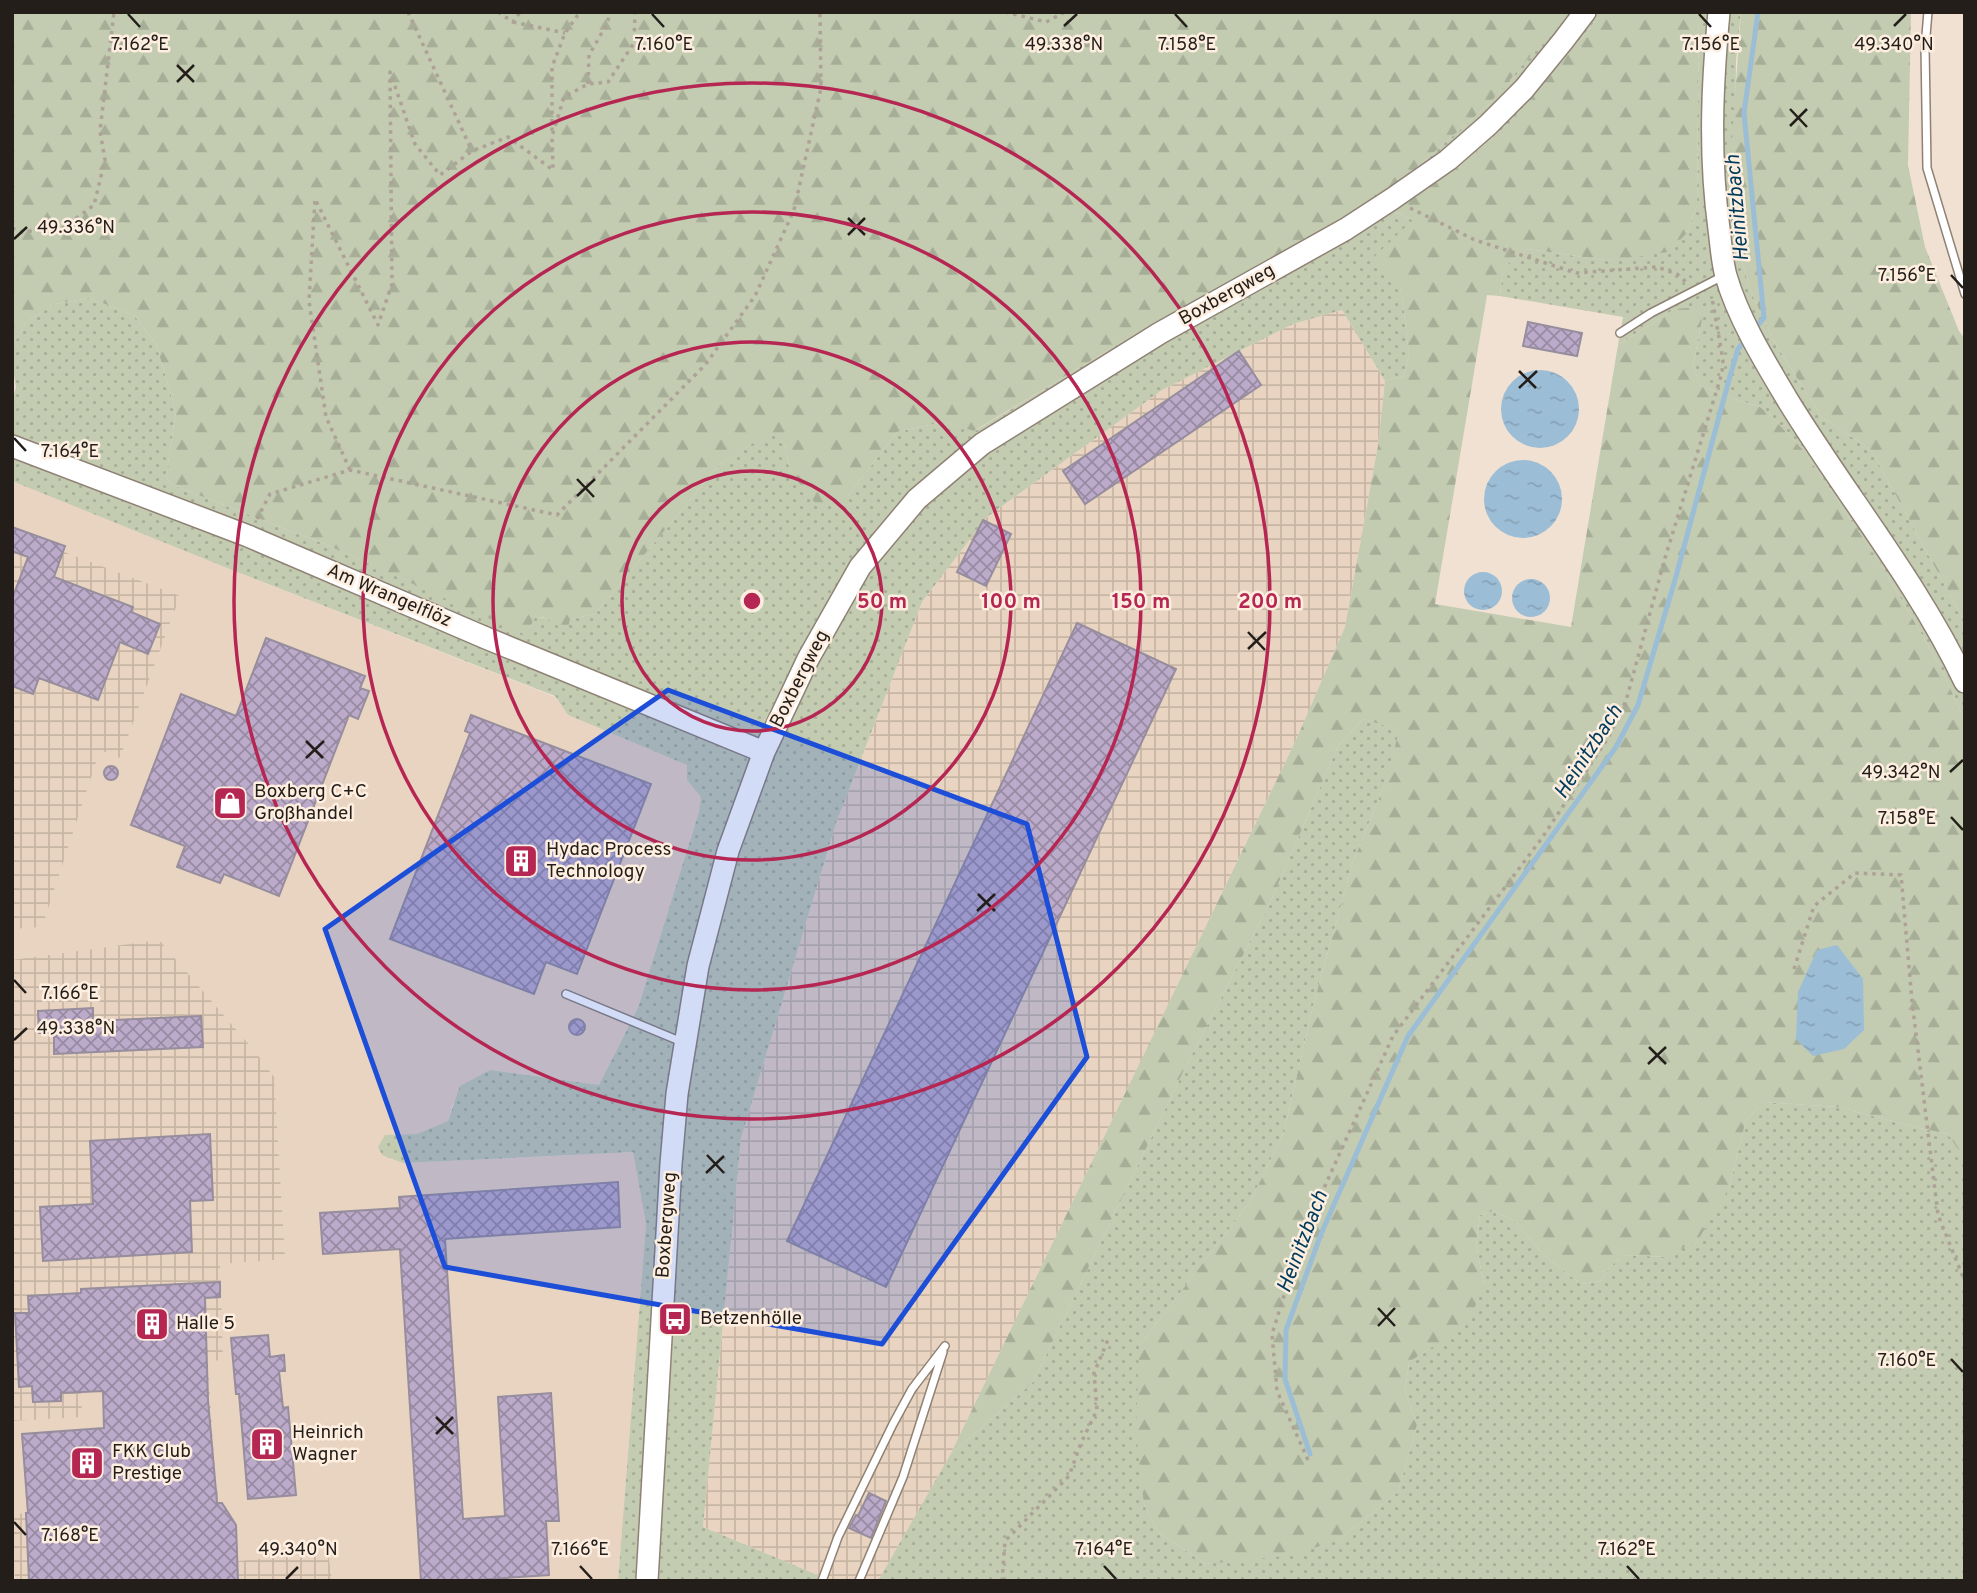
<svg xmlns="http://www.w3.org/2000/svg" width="1977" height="1593" font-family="Overpass,sans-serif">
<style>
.built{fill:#e9d4c1}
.industrial{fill:url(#industrial-grid)}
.grass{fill:url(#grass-dots)}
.forest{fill:url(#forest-firs)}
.water{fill:url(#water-ripples)}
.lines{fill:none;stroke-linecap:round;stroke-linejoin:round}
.stream{stroke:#9cbdd6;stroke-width:5}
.building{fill:url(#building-cross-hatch);stroke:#968d9d;stroke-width:2}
.lane-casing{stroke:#8f8275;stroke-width:10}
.secondary-casing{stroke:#8f8275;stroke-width:24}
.path{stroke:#ada297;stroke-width:3.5;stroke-dasharray:3.5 5;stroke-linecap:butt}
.lane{stroke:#fff;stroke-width:7}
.secondary{stroke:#fff;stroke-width:21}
.marked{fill:#1d4ed8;fill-opacity:0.2;stroke:#1d4ed8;stroke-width:5;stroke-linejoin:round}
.ticks{fill:none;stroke:#231e19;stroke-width:2.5}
.ring{fill:none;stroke:#b62652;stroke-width:3.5}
.labels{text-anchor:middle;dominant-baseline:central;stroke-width:5;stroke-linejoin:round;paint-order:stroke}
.street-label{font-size:19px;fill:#231e19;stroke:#feeee0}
.poi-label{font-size:19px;fill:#231e19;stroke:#feeee0;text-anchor:start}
.water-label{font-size:21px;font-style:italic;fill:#003b5c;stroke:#feeee0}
.ticks-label{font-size:18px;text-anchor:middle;fill:#231e19;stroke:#feeee0;stroke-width:5;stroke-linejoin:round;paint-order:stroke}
.centre{fill:#b62652;stroke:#feeee0;stroke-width:3.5}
.ring-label{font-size:21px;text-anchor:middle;font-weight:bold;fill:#b62652;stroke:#feeee0;stroke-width:5;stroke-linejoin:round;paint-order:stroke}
</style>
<defs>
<pattern id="industrial-grid" width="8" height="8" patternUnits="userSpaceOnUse" patternTransform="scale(1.75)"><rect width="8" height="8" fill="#e9d4c1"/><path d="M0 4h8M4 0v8" fill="none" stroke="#c8b6a5"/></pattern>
<pattern id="grass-dots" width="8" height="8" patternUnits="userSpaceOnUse" patternTransform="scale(1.75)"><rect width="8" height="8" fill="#c3cbb1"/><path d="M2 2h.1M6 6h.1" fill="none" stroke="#a7ae98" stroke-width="1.8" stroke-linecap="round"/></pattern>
<pattern id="forest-firs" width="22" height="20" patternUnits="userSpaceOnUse" patternTransform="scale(1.75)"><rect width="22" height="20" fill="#c3cbb1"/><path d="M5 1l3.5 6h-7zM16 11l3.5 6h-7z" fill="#a7ae98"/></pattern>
<pattern id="water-ripples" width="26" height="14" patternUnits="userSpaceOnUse" patternTransform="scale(1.75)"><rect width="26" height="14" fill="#9cbdd6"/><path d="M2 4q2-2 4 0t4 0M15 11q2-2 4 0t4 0" fill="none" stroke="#86a2b7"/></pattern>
<pattern id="building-cross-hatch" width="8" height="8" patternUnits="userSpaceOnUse" patternTransform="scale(1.75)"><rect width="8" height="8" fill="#bcaaca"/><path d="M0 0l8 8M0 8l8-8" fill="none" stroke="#988aa3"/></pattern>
</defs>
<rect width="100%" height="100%" fill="#f0e1d3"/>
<path class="built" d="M 12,481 L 232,570 L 555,697 L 568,715 L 687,765 L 687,780 L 702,797 L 699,812 L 638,1008 L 599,1085 L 490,1070 L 452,1105 L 448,1121 L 417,1134 L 385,1135 L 403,1163 L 633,1152 L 646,1224 L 618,1581 L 15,1581 L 12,1533 Z"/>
<path class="industrial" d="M 1342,310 L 1385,381 L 1378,445 L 1345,627 L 1296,740 L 950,1455 L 878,1581 L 832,1581 L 703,1527 L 741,1138 L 836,823 L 922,602 L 987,517 L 1162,390 L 1293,324 Z
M 12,532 L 180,596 L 120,758 L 100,750 L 42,927 L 12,929 Z
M 159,940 L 257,1054 L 274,1077 L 285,1259 L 220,1264 L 223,1360 L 208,1361 L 216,1487 L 222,1503 L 236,1525 L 238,1561 L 328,1552 L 332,1581 L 15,1581 L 12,1514 L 152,1507 L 144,1403 L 103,1405 L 102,1391 L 81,1392 L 82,1417 L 12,1421 L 12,960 Z"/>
<path class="grass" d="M 1562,12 L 1603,12 L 1510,123 L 1457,168 L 1387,208 L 1413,220 L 1401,286 L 1409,356 L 1403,376 L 1385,381 L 1342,310 L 1293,324 L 1162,390 L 987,517 L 922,602 L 836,823 L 741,1138 L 703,1527 L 832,1581 L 618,1581 L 646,1224 L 633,1152 L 403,1163 L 382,1155 L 378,1147 L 385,1135 L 417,1134 L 448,1121 L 460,1086 L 490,1070 L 599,1085 L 638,1008 L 699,812 L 701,797 L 687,780 L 687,765 L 568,715 L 555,696 L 232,570 L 12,481 L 12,402 L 16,387 L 12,364 L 12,347 L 26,322 L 55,304 L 89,298 L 134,315 L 156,344 L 176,411 L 166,476 L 170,484 L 327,545 L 530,636 L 530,628 L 535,617 L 570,619 L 595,614 L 720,464 L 771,431 L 785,444 L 790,472 L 848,496 L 897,432 L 943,422 L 975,431 L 1153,323 L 1339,222 L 1416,168 L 1488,105 L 1552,30 Z
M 1699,12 L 1741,12 L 1736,61 L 1734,235 L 1751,292 L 1775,343 L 1821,416 L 1871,450 L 1965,622 L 1965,721 L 1939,664 L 1880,563 L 1804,451 L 1770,415 L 1760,407 L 1719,394 L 1700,385 L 1693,366 L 1702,320 L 1675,309 L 1618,345 L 1623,317 L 1500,296 L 1503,267 L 1528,249 L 1611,261 L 1687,233 L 1697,205 Z
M 1363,719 L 1400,730 L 1388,776 L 1353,862 L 1313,1006 L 1284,1132 L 1250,1202 L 1139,1346 L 1144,1505 L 1159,1533 L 1206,1564 L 1341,1538 L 1398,1492 L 1417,1425 L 1405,1391 L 1409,1362 L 1429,1349 L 1484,1284 L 1476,1245 L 1480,1215 L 1494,1211 L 1514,1221 L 1546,1257 L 1581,1284 L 1600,1281 L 1611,1266 L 1624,1255 L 1666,1257 L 1729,1188 L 1746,1120 L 1763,1102 L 1838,1107 L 1919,1128 L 1948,1134 L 1964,1156 L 1965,1581 L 878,1581 L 950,1455 L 1033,1382 L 1186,1066 L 1269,905 L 1338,746 Z"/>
<path class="forest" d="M 12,12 L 1562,12 L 1553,30 L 1488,105 L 1416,168 L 1373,201 L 1339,222 L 1153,323 L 974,431 L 943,422 L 897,432 L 848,496 L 821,510 L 790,472 L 785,444 L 771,432 L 720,464 L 595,614 L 570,619 L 567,631 L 544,617 L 535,617 L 530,628 L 530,637 L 327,545 L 170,484 L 166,476 L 176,411 L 156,344 L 134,315 L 89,298 L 55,304 L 26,322 L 12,347 Z
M 1603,12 L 1699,12 L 1697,205 L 1687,233 L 1668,252 L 1611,261 L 1528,249 L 1503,267 L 1500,296 L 1487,295 L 1435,604 L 1571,627 L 1618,345 L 1675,309 L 1699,307 L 1702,320 L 1693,366 L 1700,385 L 1719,394 L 1760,407 L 1770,415 L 1804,451 L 1880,563 L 1939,664 L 1965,721 L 1965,1160 L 1948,1134 L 1919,1128 L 1838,1107 L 1763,1102 L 1746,1120 L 1729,1188 L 1698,1240 L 1666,1257 L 1624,1255 L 1611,1266 L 1600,1281 L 1581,1284 L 1546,1257 L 1514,1221 L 1494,1211 L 1480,1215 L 1476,1245 L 1484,1284 L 1468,1324 L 1409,1362 L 1405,1391 L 1417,1425 L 1398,1492 L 1341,1538 L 1295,1555 L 1206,1564 L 1159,1533 L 1144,1505 L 1136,1431 L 1139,1346 L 1250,1202 L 1284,1132 L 1313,1006 L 1353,862 L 1388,776 L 1399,730 L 1363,719 L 1338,746 L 1269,905 L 1186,1066 L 1033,1382 L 950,1455 L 1296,740 L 1345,627 L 1378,445 L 1385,381 L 1403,376 L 1409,356 L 1401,286 L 1374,257 L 1413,220 L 1387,208 L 1457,168 L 1510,123 Z
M 1741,12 L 1911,12 L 1908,165 L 1925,247 L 1959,331 L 1965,339 L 1965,622 L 1871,450 L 1821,416 L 1775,343 L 1751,292 L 1734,235 L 1731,154 Z"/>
<path class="water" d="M1501 409a39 39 0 1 1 78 0a39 39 0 1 1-78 0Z
M1484 499a39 39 0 1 1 78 0a39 39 0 1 1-78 0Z
M1464 591a19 19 0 1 1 38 0a19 19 0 1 1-38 0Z
M1512 598a19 19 0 1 1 38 0a19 19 0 1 1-38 0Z
M 1837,945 L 1863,979 L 1864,1030 L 1844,1049 L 1813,1056 L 1796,1039 L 1798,992 L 1817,950 Z"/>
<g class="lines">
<path class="stream" d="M 1754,329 L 1764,318 L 1744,113 L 1758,12
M 1310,1454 L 1285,1379 L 1286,1330 L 1321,1234 L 1408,1036 L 1616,747 L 1638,705 L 1675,580 L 1730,376 L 1738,349 L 1746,339"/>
</g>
<path class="building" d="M 1528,322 L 1582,333 L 1577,356 L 1523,346 Z
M 1239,351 L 1261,385 L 1085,504 L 1063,471 Z
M 983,520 L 1011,534 L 986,586 L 957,572 Z
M 12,527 L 65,546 L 54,577 L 133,607 L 131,612 L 160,624 L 148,654 L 120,642 L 98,700 L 39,678 L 33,694 L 12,686 L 12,599 L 28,557 L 12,551 Z
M 1077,623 L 1176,669 L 886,1287 L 787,1241 Z
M 266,638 L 365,676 L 360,688 L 369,691 L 358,719 L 349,715 L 279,896 L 224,874 L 220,883 L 177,867 L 185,846 L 131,825 L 181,694 L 236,716 Z
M 471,715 L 651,784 L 577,974 L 546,962 L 534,994 L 390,939 L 470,733 L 465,731 Z
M104 773a7 7 0 1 1 14 0a7 7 0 1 1-14 0Z
M 93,1008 L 93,1021 L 201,1016 L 203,1047 L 54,1054 L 54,1033 L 39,1033 L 38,1011 Z
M569 1027a8 8 0 1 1 16 0a8 8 0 1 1-16 0Z
M 210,1134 L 213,1200 L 190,1201 L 192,1252 L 43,1261 L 40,1207 L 93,1204 L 90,1141 Z
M 618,1182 L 620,1227 L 445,1239 L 463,1519 L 505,1516 L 498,1397 L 551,1393 L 559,1521 L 546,1521 L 549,1575 L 463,1581 L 421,1581 L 400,1249 L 323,1254 L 320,1213 L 400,1208 L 399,1197 Z
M 220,1282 L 220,1297 L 205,1298 L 208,1400 L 217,1503 L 222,1503 L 236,1525 L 238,1581 L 29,1581 L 26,1513 L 28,1513 L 22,1434 L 104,1428 L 103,1391 L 61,1393 L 61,1401 L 33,1402 L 32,1386 L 19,1387 L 15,1313 L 29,1313 L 28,1296 L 81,1293 L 81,1289 Z
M 268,1335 L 270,1357 L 284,1355 L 285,1371 L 279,1371 L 283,1408 L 288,1407 L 296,1495 L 248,1499 L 239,1394 L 236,1394 L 231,1338 Z
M 869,1493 L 886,1501 L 871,1538 L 849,1528 L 856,1515 L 858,1516 Z"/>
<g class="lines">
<g class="lane-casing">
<path id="lane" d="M 1928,12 L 1925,47 L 1927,168 L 1965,294
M 1620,333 L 1651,313 L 1725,275
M 566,994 L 682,1042
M 822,1581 L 838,1537 L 893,1424 L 912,1389 L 945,1346
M 859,1581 L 903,1477 L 943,1352"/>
</g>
<g class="secondary-casing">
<path id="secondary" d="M 1719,12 C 1712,86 1709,155 1719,229 C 1721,244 1722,262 1726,276 C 1738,318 1765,362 1787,399 C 1845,494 1917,581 1965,682
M 12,446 L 248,536 L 486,638 L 764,752
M 647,1581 L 671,1164 L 677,1094 L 698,966 L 728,851 L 764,752 L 808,659 L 860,567 L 917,499 L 982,444 L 1160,333 L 1346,229 L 1392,199 L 1448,160 L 1488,125 L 1524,89 L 1563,41 L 1585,12"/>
</g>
<path class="path" d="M 408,12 L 472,151
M 498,12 L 513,22 L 520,12
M 1005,12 L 1046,22 L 1065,12
M 513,22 L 565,33
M 588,84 L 589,55 L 607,24 L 610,12
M 552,131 L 552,67 L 565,33 L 580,12
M 1410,208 L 1475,240 L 1576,273 L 1657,267 L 1677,274 L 1686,282
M 12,228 L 22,232 L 63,228 L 94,205 L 105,160 L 100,131 L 114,12
M 350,470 L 326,417 L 309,301 L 315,199 L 378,325 L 392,284 L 390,72 L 415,144 L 440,175 L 472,151 L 508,137 L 553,170 L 552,136 L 564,97 L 588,84 L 608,82 L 634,43 L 635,12
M 257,519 L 270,494 L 350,470 L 557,515 L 705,365 L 755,296 L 794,210 L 821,88 L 820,12
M 1794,969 L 1814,906 L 1855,873 L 1901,875 L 1912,1001 L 1938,1215 L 1965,1282
M 1308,1460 L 1277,1391 L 1272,1334 L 1304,1232 L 1393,1036 L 1542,838 L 1608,738 L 1626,701 L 1665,558 L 1722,373 L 1723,360 L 1712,298
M 1002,1581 L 1005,1541 L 1069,1476 L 1081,1443 L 1097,1410 L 1094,1373 L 1109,1337"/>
<use href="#lane" class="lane"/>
<use href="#secondary" class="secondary"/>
</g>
<path class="marked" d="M 668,690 L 1027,824 L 1087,1057 L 882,1344 L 445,1267 L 325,929 Z"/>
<path class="ticks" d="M 128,14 L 140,27M 652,14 L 664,27M 1175,14 L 1187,27M 1699,14 L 1711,27M 1064,26 L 1077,14M 1894,26 L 1906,14M 177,65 L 194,82M 177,82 L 194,65M 1790,109 L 1807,127M 1790,126 L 1807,109M 848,218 L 865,235M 848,235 L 865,218M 14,239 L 27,227M 1951,275 L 1963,288M 1519,371 L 1536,388M 1519,388 L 1537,371M 14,438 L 26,451M 577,479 L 594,497M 577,496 L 595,479M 1248,632 L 1265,650M 1248,649 L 1266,632M 306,741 L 323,758M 306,758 L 324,741M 1950,772 L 1963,760M 1951,817 L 1963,830M 978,894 L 995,911M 977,911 L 995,894M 14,980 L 26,993M 14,1040 L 27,1028M 1649,1047 L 1666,1064M 1648,1064 L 1666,1047M 707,1155 L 724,1173M 706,1173 L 724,1156M 1378,1308 L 1395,1326M 1378,1326 L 1395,1308M 1951,1359 L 1963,1372M 436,1417 L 453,1434M 436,1434 L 453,1417M 14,1522 L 26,1535M 580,1566 L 592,1579M 1104,1566 L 1116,1579M 1627,1566 L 1639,1579M 286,1579 L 298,1567"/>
<g class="ring">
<circle cx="752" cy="601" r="130"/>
<circle cx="752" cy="601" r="259"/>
<circle cx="752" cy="601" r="389"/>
<circle cx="752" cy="601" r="518"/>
</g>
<defs>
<g id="shop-square" transform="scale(1.75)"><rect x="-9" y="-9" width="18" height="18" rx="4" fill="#b62652" stroke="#feeee0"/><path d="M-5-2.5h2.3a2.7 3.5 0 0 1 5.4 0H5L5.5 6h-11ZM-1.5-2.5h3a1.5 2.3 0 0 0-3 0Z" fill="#fff"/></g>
<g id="building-square" transform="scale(1.75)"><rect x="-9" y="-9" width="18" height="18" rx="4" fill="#b62652" stroke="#feeee0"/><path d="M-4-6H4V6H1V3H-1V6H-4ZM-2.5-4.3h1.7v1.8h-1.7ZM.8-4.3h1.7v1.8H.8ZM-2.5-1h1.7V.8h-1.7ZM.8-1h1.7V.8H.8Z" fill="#fff"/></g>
<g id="bus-square" transform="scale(1.75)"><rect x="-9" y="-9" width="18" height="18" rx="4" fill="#b62652" stroke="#feeee0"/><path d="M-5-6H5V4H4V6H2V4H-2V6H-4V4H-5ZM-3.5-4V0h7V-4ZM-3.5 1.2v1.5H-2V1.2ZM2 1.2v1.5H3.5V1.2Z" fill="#fff"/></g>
</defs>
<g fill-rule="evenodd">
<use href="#shop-square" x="230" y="803"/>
<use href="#building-square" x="521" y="861"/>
<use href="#bus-square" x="675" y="1319"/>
<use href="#building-square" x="152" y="1324"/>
<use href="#building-square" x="267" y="1444"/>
<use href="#building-square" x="87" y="1463"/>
</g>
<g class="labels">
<g class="street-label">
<text transform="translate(1227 295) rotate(-29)">Boxbergweg</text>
<text transform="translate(389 596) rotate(23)">Am Wrangelflöz</text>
<text transform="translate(800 679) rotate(-63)">Boxbergweg</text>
<text transform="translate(667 1225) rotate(-86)">Boxbergweg</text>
</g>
<g class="poi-label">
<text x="254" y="792">Boxberg C+C<tspan x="254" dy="22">Großhandel</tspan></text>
<text x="546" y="850">Hydac Process<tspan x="546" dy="22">Technology</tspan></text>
<text x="700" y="1319">Betzenhölle</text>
<text x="176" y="1324">Halle 5</text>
<text x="292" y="1433">Heinrich<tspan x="292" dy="22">Wagner</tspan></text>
<text x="112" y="1452">FKK Club<tspan x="112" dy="22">Prestige</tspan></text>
</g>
<g class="water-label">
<text transform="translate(1738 208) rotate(-95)">Heinitzbach</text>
<text transform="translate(1589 752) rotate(-57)">Heinitzbach</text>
<text transform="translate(1303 1242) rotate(-69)">Heinitzbach</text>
</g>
</g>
<g class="ticks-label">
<text x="1894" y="50">49.340°N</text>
<text x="1064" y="50">49.338°N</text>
<text x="140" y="50">7.162°E</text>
<text x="664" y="50">7.160°E</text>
<text x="1187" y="50">7.158°E</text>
<text x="1711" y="50">7.156°E</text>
<text x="76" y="233">49.336°N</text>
<text x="1907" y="281">7.156°E</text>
<text x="70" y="457">7.164°E</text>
<text x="1901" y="778">49.342°N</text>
<text x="1907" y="824">7.158°E</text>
<text x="70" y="999">7.166°E</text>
<text x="76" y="1034">49.338°N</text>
<text x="1907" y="1366">7.160°E</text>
<text x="70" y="1541">7.168°E</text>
<text x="580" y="1555">7.166°E</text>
<text x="1104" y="1555">7.164°E</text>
<text x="1627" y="1555">7.162°E</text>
<text x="298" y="1555">49.340°N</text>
</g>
<circle cx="752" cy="601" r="10" class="centre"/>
<g class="ring-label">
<text x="882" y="608">50 m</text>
<text x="1011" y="608">100 m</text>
<text x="1141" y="608">150 m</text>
<text x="1270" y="608">200 m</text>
</g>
<rect width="1977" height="1593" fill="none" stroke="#231e19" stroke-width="28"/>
</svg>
